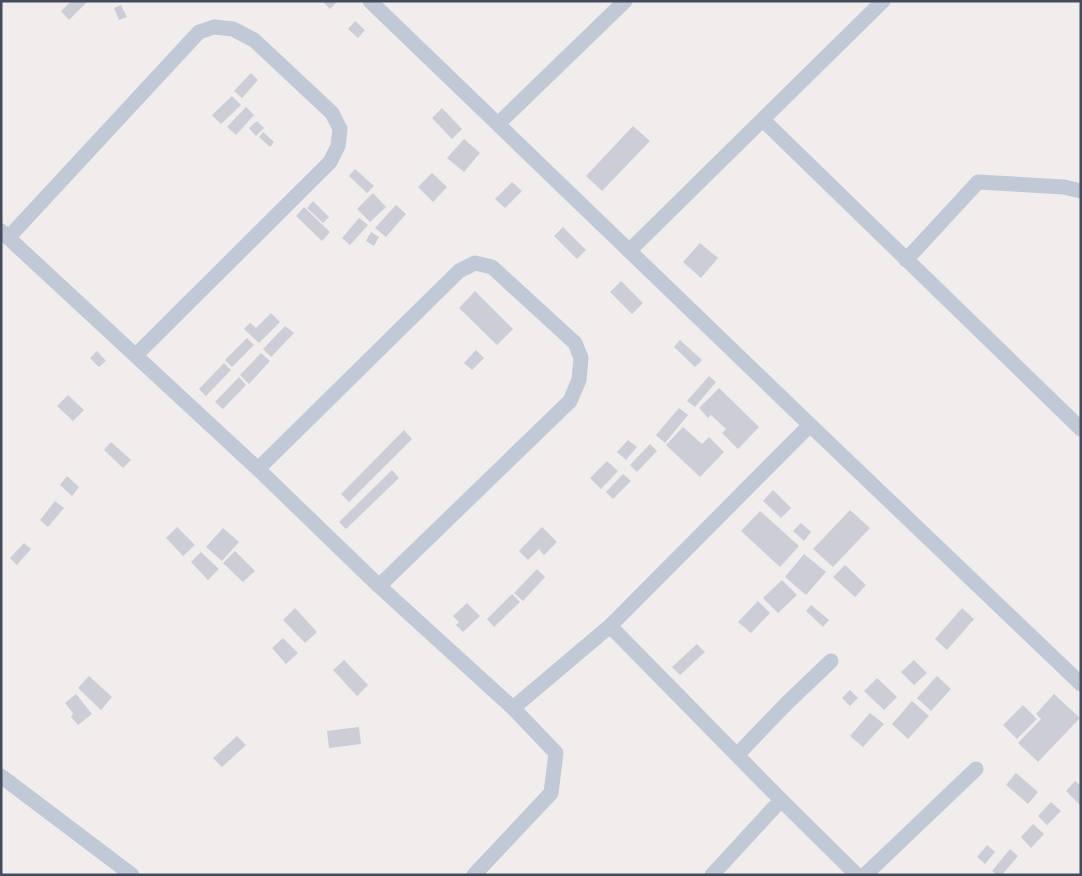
<svg xmlns="http://www.w3.org/2000/svg" width="1082" height="876" font-family="'Titillium Web',sans-serif">
<style>
.building{fill:#cccdd6}
.lines{fill:none;stroke-linecap:round;stroke-linejoin:round}
.street{stroke:#c1c8d6;stroke-width:15}
</style>
<rect width="100%" height="100%" fill="#f0edec"/>
<path class="building" d="M 71,1 L 88,1 L 69,20 L 61,11 Z
M 322,1 L 338,1 L 330,9 Z
M 121,5 L 127,17 L 119,20 L 114,8 Z
M 355,21 L 365,30 L 358,38 L 348,29 Z
M 251,73 L 258,80 L 242,98 L 234,91 Z
M 232,96 L 241,105 L 221,124 L 212,115 Z
M 246,107 L 254,115 L 236,135 L 227,127 Z
M 442,108 L 462,129 L 452,139 L 432,118 Z
M 257,121 L 264,128 L 256,136 L 249,128 Z
M 633,126 L 650,141 L 602,191 L 586,176 Z
M 263,132 L 274,142 L 270,147 L 259,137 Z
M 464,139 L 480,153 L 464,172 L 447,158 Z
M 355,169 L 374,186 L 367,193 L 349,176 Z
M 432,173 L 447,187 L 433,202 L 418,187 Z
M 512,182 L 522,191 L 505,208 L 495,199 Z
M 373,193 L 386,207 L 370,222 L 357,209 Z
M 313,201 L 329,217 L 323,223 L 307,208 Z
M 396,205 L 406,214 L 386,237 L 375,228 Z
M 304,207 L 330,232 L 322,241 L 296,216 Z
M 359,218 L 368,225 L 350,245 L 342,238 Z
M 563,227 L 586,250 L 577,259 L 554,236 Z
M 371,232 L 379,237 L 374,246 L 366,241 Z
M 700,243 L 718,258 L 701,278 L 683,262 Z
M 621,281 L 643,303 L 632,314 L 610,292 Z
M 475,291 L 513,329 L 497,345 L 459,308 Z
M 271,313 L 280,322 L 259,343 L 244,329 L 250,323 L 256,328 Z
M 285,326 L 294,333 L 271,357 L 263,349 Z
M 247,338 L 254,345 L 232,367 L 225,360 Z
M 680,340 L 702,360 L 695,367 L 674,347 Z
M 476,350 L 484,358 L 472,370 L 464,363 Z
M 97,351 L 106,361 L 99,367 L 90,358 Z
M 261,353 L 270,361 L 249,384 L 240,375 Z
M 224,363 L 231,370 L 206,396 L 199,389 Z
M 709,376 L 716,382 L 695,407 L 687,401 Z
M 239,377 L 246,385 L 223,409 L 215,402 Z
M 719,388 L 759,427 L 738,449 L 722,433 L 726,429 L 711,415 L 708,418 L 699,408 Z
M 68,395 L 84,410 L 73,421 L 57,406 Z
M 679,408 L 688,415 L 665,443 L 656,435 Z
M 683,427 L 702,444 L 709,437 L 724,452 L 700,477 L 666,445 Z
M 404,430 L 412,439 L 349,502 L 341,494 Z
M 628,440 L 637,447 L 626,460 L 617,452 Z
M 111,442 L 131,460 L 123,468 L 104,450 Z
M 650,444 L 657,451 L 637,472 L 630,465 Z
M 607,461 L 618,471 L 601,489 L 590,478 Z
M 392,470 L 399,478 L 346,529 L 339,522 Z
M 623,474 L 631,481 L 613,499 L 606,492 Z
M 67,476 L 79,487 L 72,496 L 60,485 Z
M 773,490 L 791,508 L 781,518 L 763,501 Z
M 55,501 L 64,508 L 48,527 L 40,520 Z
M 850,510 L 870,528 L 833,567 L 813,549 Z
M 760,511 L 799,546 L 780,567 L 741,531 Z
M 801,523 L 811,532 L 804,541 L 793,531 Z
M 177,527 L 195,545 L 183,556 L 166,538 Z
M 542,527 L 557,542 L 544,555 L 539,549 L 528,560 L 519,551 Z
M 223,528 L 239,542 L 222,561 L 206,547 Z
M 24,543 L 31,549 L 17,565 L 10,558 Z
M 235,551 L 255,571 L 243,582 L 223,563 Z
M 201,552 L 219,569 L 208,580 L 191,562 Z
M 804,554 L 826,572 L 806,595 L 785,577 Z
M 845,565 L 866,585 L 855,597 L 833,577 Z
M 537,569 L 545,577 L 523,601 L 514,593 Z
M 782,580 L 797,595 L 778,613 L 763,598 Z
M 512,594 L 520,602 L 494,627 L 487,619 Z
M 758,601 L 770,613 L 751,633 L 738,622 Z
M 467,603 L 480,616 L 463,632 L 456,625 L 459,622 L 453,616 Z
M 811,605 L 829,620 L 823,627 L 806,611 Z
M 295,608 L 317,632 L 305,643 L 283,620 Z
M 962,608 L 974,619 L 947,650 L 935,639 Z
M 283,638 L 298,653 L 286,664 L 272,648 Z
M 697,644 L 705,652 L 680,675 L 672,667 Z
M 344,660 L 368,685 L 357,696 L 333,670 Z
M 914,660 L 927,673 L 914,685 L 901,672 Z
M 89,676 L 112,697 L 101,710 L 78,688 Z
M 937,676 L 951,689 L 931,711 L 917,698 Z
M 877,678 L 897,697 L 884,710 L 864,691 Z
M 850,690 L 858,698 L 850,706 L 842,698 Z
M 76,694 L 92,714 L 78,725 L 71,717 L 73,713 L 65,703 Z
M 1054,694 L 1080,718 L 1038,762 L 1018,743 L 1041,719 L 1036,714 Z
M 912,701 L 929,716 L 908,739 L 892,724 Z
M 1023,705 L 1037,719 L 1017,739 L 1003,725 Z
M 870,713 L 884,724 L 863,747 L 850,736 Z
M 359,727 L 361,744 L 329,748 L 327,731 Z
M 237,736 L 246,745 L 222,767 L 213,758 Z
M 1016,773 L 1038,792 L 1028,804 L 1006,785 Z
M 1075,781 L 1081,786 L 1081,806 L 1066,791 Z
M 1051,802 L 1061,811 L 1047,825 L 1038,816 Z
M 1033,824 L 1044,834 L 1031,848 L 1021,837 Z
M 987,845 L 995,852 L 985,864 L 977,857 Z
M 1010,849 L 1018,856 L 1002,875 L 997,875 L 992,871 Z"/>
<g class="lines">
<path class="street" d="M 370,1 L 810,425 L 1081,684
M 763,120 L 1081,429
M 498,124 L 625,1
M 1,231 L 258,469 L 379,586 L 513,708 L 556,753 L 551,793 L 474,875
M 8,238 L 199,32 L 214,27 L 233,29 L 254,40 L 332,113 L 340,129 L 338,146 L 330,162 L 136,355
M 629,251 L 883,1
M 906,260 L 978,182 L 1064,187 L 1081,191
M 258,469 L 459,271 L 475,263 L 492,267 L 575,343 L 581,358 L 579,380 L 570,401 L 379,586
M 610,626 L 781,800 L 857,875
M 513,708 L 610,626 L 810,425
M 737,755 L 786,704 L 831,661
M 1,776 L 132,875
M 712,875 L 781,800
M 865,875 L 976,769"/>
</g>
<rect width="1082" height="876" fill="none" stroke="#434b5d" stroke-width="5"/>
</svg>
